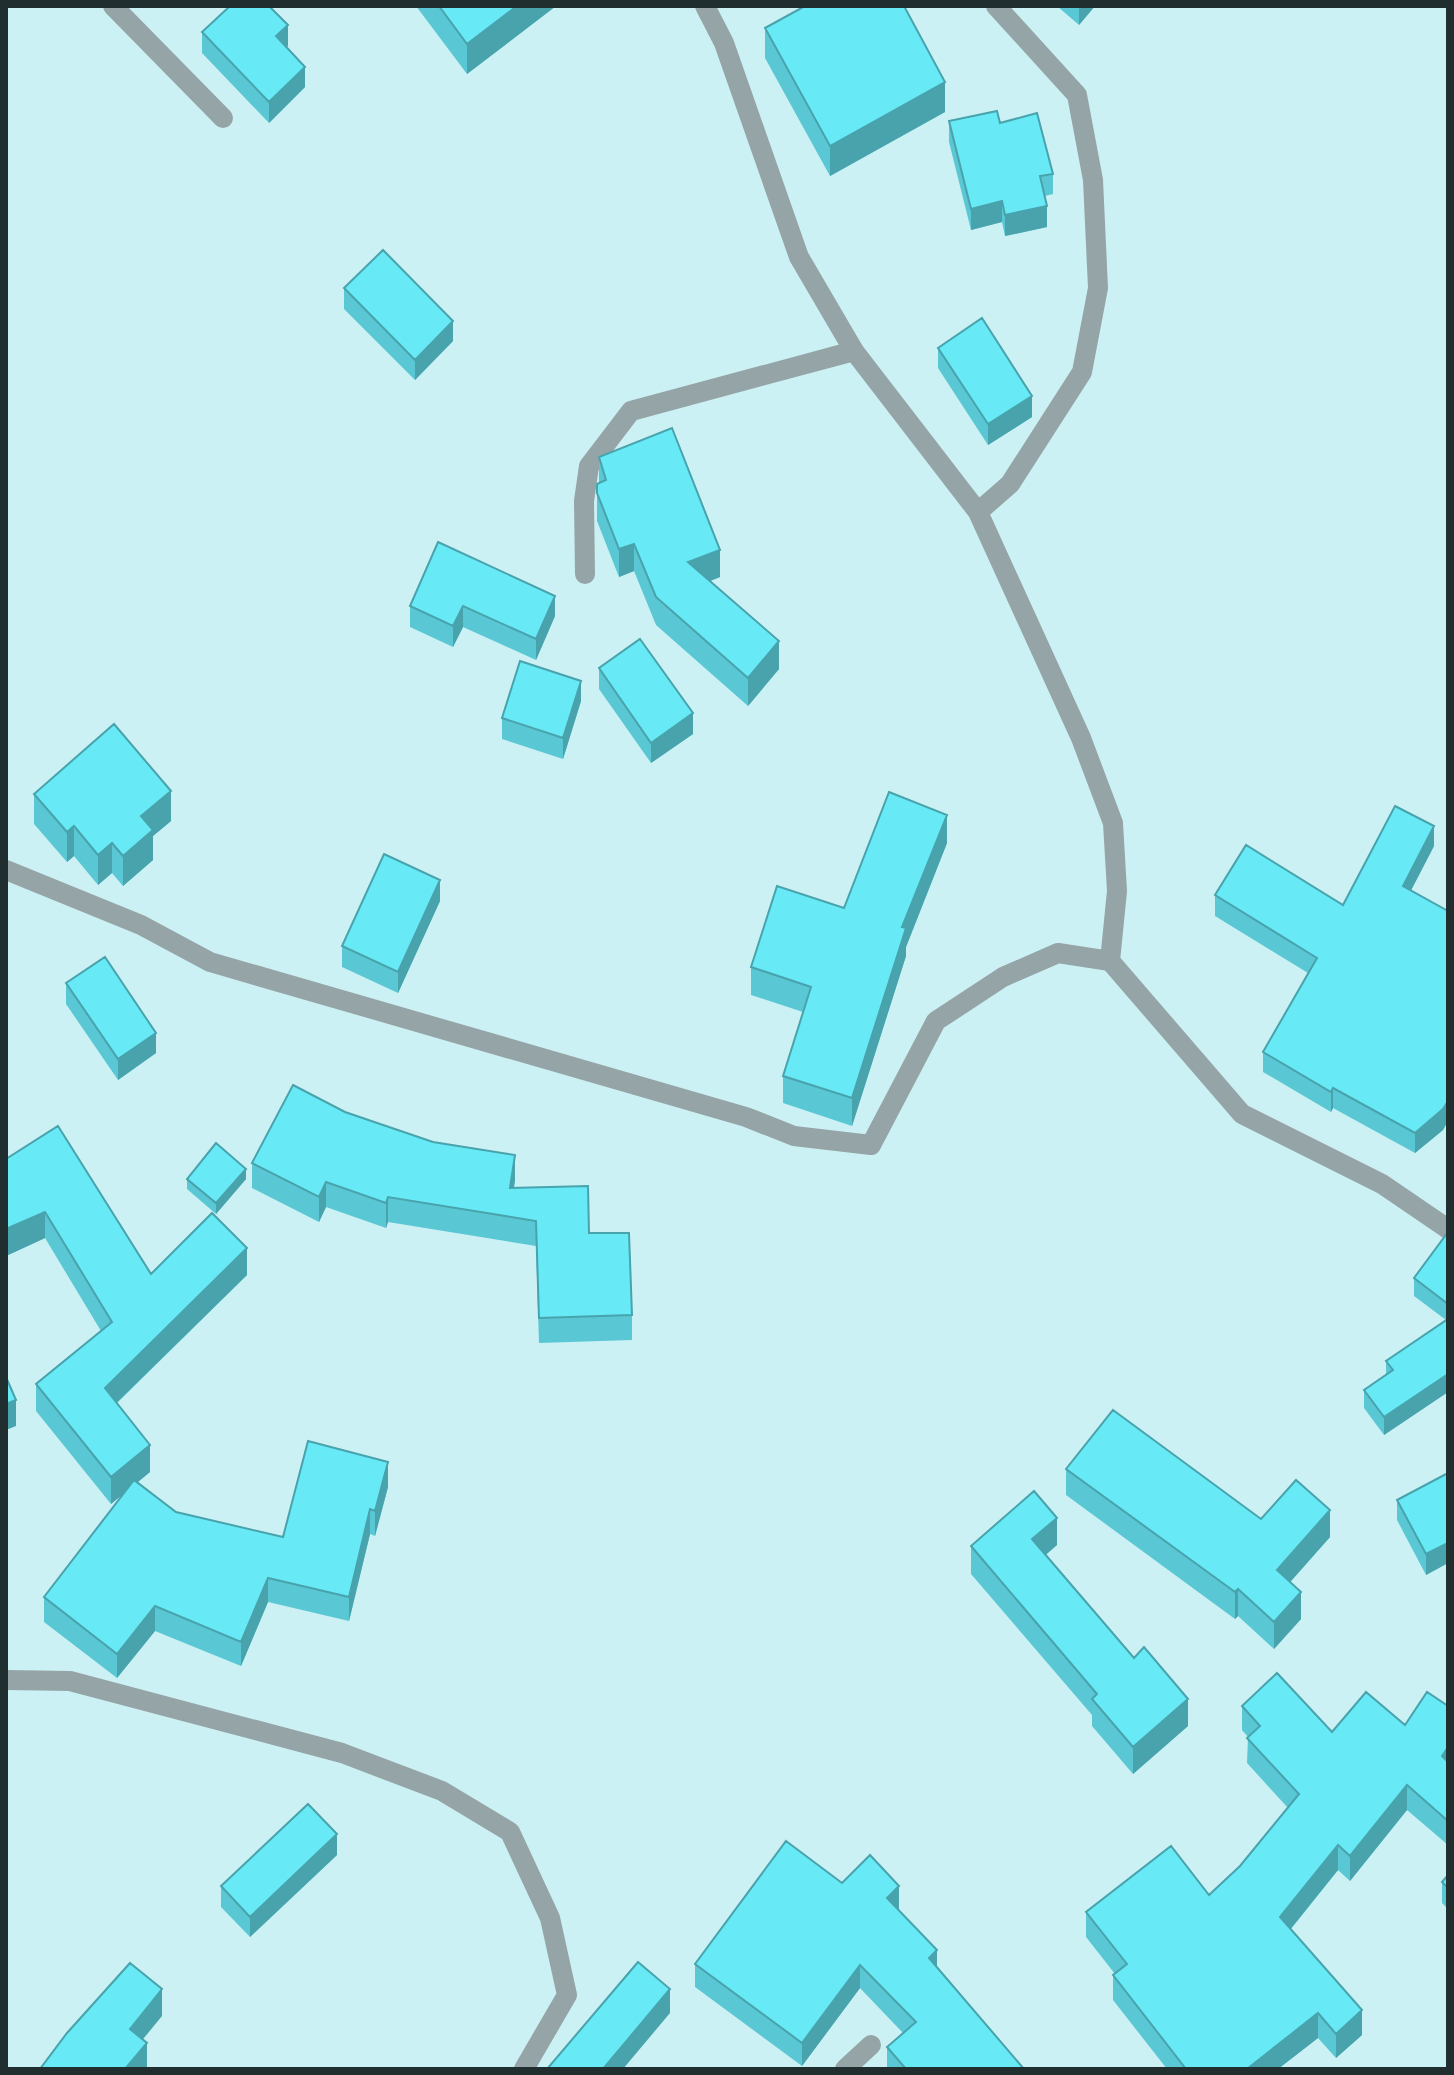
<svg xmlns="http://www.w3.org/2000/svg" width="1454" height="2075" font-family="'Open Sans',sans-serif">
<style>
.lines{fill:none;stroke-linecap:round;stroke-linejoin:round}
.street{stroke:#95a4a6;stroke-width:20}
.wall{fill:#59c8d4}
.shaded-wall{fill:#48a3ac}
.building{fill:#67e9f6;stroke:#48a3ac;stroke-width:2}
</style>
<rect width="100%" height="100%" fill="#ccf1f4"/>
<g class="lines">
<path class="street" d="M 113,6 L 223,118
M 705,6 L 724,43 L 799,257 L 854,351 L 978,512 L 1081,738 L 1113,823 L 1117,891 L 1110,961 L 1242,1114 L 1382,1184 L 1448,1229
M 978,512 L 1010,484 L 1082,372 L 1098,288 L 1093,180 L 1077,95 L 996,6
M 585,574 L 584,501 L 589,466 L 631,411 L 854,351
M 6,870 L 141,925 L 210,962 L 746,1117 L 794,1136 L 871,1145 L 936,1021 L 1003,977 L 1058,953 L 1110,961
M 6,1680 L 70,1681 L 342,1753 L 442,1791 L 510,1832 L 550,1918 L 567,1995 L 524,2069
M 845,2069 L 871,2045"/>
</g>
<path class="wall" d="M 416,6 L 556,6 L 467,74 Z
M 1057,6 L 1095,6 L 1079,25 Z
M 765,28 L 945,112 L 830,176 L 765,58 Z
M 202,32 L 288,46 L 286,47 L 305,87 L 269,123 L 202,53 Z
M 949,121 L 1000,123 L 1053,174 L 1053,194 L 1045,196 L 1047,227 L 1005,236 L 1002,222 L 971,230 L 949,142 Z
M 344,288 L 453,341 L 415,380 L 344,309 Z
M 938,348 L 1032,417 L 988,445 L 938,368 Z
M 599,457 L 720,577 L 710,581 L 779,669 L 748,706 L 656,625 L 634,571 L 619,577 L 597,521 L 597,484 L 599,483 Z
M 438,542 L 555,616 L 536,660 L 463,627 L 453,647 L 410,627 L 410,606 Z
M 599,668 L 693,734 L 651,763 L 599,689 Z
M 581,701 L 563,759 L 502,739 L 502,718 Z
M 34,794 L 171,821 L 153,836 L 153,860 L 123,886 L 112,873 L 98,885 L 74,856 L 67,862 L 34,824 Z
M 947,843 L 906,947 L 906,956 L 852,1126 L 783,1103 L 783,1076 L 803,1012 L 751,995 L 751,967 Z
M 1434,846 L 1411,890 L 1448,911 L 1448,1121 L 1443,1130 L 1415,1153 L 1333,1108 L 1331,1112 L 1263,1072 L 1263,1052 L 1308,973 L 1215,916 L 1215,895 L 1343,905 Z
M 440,901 L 398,993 L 342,967 L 342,946 Z
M 66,983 L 156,1053 L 118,1080 L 66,1004 Z
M 345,1112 L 515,1180 L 514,1188 L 589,1233 L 632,1315 L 632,1340 L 539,1343 L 536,1246 L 388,1222 L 386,1228 L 326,1207 L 319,1222 L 252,1188 L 252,1163 Z
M 6,1159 L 151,1274 L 247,1275 L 117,1403 L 150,1472 L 138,1482 L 176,1512 L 283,1537 L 388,1487 L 375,1536 L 370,1534 L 349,1621 L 268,1602 L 241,1666 L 155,1631 L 117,1678 L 44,1622 L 44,1597 L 124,1493 L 111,1504 L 36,1411 L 36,1384 L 101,1331 L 45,1238 L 6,1256 Z
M 187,1179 L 246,1179 L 216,1214 L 187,1189 Z
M 1448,1232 L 1448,1392 L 1384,1435 L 1364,1408 L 1364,1390 L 1386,1374 L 1386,1361 L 1446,1320 L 1414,1296 L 1414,1278 Z
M 1066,1469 L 1330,1537 L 1290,1582 L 1301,1619 L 1274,1649 L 1238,1616 L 1235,1619 L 1066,1495 Z
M 1448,1473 L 1448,1563 L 1426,1575 L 1397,1520 L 1397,1500 Z
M 1057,1545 L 1045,1555 L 1188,1726 L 1133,1774 L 1092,1726 L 1092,1715 L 971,1574 L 971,1546 Z
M 1242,1706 L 1332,1732 L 1405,1725 L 1448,1706 L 1448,1845 L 1407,1810 L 1350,1881 L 1338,1870 L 1291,1929 L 1362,2035 L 1336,2058 L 1318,2038 L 1278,2069 L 1167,2069 L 1113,2000 L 1113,1975 L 1115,1974 L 1086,1937 L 1086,1912 L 1209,1895 L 1240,1866 L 1288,1808 L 1247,1763 L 1248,1737 L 1242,1730 Z
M 337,1855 L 250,1937 L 221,1907 L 221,1886 Z
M 1448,1875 L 1448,1909 L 1442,1903 L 1442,1882 Z
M 842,1883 L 899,1909 L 898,1910 L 937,1967 L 1024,2069 L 887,2069 L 887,2047 L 903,2033 L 860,1988 L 802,2066 L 695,1987 L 695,1964 Z"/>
<path class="shaded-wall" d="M 517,6 L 556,6 L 467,74 L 467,44 Z
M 1079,6 L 1095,6 L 1079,25 Z
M 288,25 L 288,46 L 276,57 L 276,36 Z
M 305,67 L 305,87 L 269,123 L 269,102 Z
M 945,82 L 945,112 L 830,176 L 830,146 Z
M 1002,201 L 1002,222 L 971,230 L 971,209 Z
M 1047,206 L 1047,227 L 1005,236 L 1005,215 Z
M 453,321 L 453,341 L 415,380 L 415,360 Z
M 1032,396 L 1032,417 L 988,445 L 988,424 Z
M 634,544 L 634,571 L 619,577 L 619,549 Z
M 720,550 L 720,577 L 688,590 L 688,562 Z
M 555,596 L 555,616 L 536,660 L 536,639 Z
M 463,606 L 463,627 L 453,647 L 453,626 Z
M 779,641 L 779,669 L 748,706 L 748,678 Z
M 581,681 L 581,701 L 563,759 L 563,738 Z
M 693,713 L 693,734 L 651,763 L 651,743 Z
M 171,791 L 171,821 L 153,836 L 153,860 L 123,886 L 123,856 L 141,816 Z
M 947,815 L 947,843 L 906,947 L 906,956 L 852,1126 L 852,1098 L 902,927 Z
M 74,826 L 74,856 L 67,862 L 67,832 Z
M 1434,826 L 1434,846 L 1403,906 L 1403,886 Z
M 112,843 L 112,873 L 98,885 L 98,855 Z
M 440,880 L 440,901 L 398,993 L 398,972 Z
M 156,1033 L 156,1053 L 118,1080 L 118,1059 Z
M 1333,1088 L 1333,1108 L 1331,1112 L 1331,1092 Z
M 1448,1101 L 1448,1121 L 1443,1130 L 1415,1153 L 1415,1133 Z
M 515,1155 L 515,1180 L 510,1212 L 510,1188 Z
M 246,1169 L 246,1179 L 216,1214 L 216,1203 Z
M 326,1182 L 326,1207 L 319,1222 L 319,1197 Z
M 388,1197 L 388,1222 L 386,1228 L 386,1203 Z
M 45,1212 L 45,1238 L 6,1256 L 6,1229 Z
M 247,1248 L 247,1275 L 105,1414 L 105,1388 Z
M 1448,1374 L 1448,1392 L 1384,1435 L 1384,1417 Z
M 16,1400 L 16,1426 L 6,1430 L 6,1404 Z
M 150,1445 L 150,1472 L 111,1504 L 111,1477 Z
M 388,1462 L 388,1487 L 375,1536 L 375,1511 Z
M 370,1509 L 370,1534 L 349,1621 L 349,1597 Z
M 1330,1510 L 1330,1537 L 1277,1597 L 1277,1570 Z
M 1057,1518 L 1057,1545 L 1032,1567 L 1032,1539 Z
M 1448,1543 L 1448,1563 L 1426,1575 L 1426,1554 Z
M 268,1578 L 268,1602 L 241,1666 L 241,1642 Z
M 1238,1589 L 1238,1616 L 1235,1619 L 1235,1592 Z
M 1301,1592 L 1301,1619 L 1274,1649 L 1274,1622 Z
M 155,1606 L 155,1631 L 117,1678 L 117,1654 Z
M 1188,1699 L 1188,1726 L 1133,1774 L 1133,1747 Z
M 1448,1747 L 1448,1772 L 1442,1756 Z
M 1407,1785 L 1407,1810 L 1350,1881 L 1350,1856 Z
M 337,1834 L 337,1855 L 250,1937 L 250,1917 Z
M 1338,1845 L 1338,1870 L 1280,1942 L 1280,1917 Z
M 899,1886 L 899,1909 L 887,1922 L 887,1898 Z
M 937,1950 L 937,1974 L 929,1958 Z
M 860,1965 L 860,1988 L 802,2066 L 802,2043 Z
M 162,1989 L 162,2016 L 130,2055 L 130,2029 Z
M 670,1989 L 670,2013 L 623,2069 L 603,2069 Z
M 1362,2010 L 1362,2035 L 1336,2058 L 1336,2034 Z
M 1318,2013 L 1318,2038 L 1278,2069 L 1247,2069 Z
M 147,2043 L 147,2069 L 125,2069 Z"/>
<path class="building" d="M 230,6 L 269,6 L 288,25 L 276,36 L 305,67 L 269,102 L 202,32 Z
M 439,6 L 517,6 L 467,44 Z
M 805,6 L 904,6 L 945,82 L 830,146 L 765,28 Z
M 997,111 L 1000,123 L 1037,113 L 1053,174 L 1040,176 L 1047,206 L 1005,215 L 1002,201 L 971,209 L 949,121 Z
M 383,250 L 453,321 L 415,360 L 344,288 Z
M 982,318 L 1032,396 L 988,424 L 938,348 Z
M 672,428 L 720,550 L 688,562 L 779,641 L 748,678 L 656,597 L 634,544 L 619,549 L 597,493 L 597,484 L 606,480 L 599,457 Z
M 438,542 L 555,596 L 536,639 L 463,606 L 453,626 L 410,606 Z
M 640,639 L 693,713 L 651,743 L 599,668 Z
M 520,661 L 581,681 L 563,738 L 502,718 Z
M 114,724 L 171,791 L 141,816 L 153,830 L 123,856 L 112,843 L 98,855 L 74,826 L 67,832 L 34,794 Z
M 889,792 L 947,815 L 902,927 L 906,928 L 852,1098 L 783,1076 L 811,987 L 751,967 L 777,886 L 844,908 Z
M 1395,806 L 1434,826 L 1403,886 L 1448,911 L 1448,1101 L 1443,1109 L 1415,1133 L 1333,1088 L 1331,1092 L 1263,1052 L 1317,958 L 1215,895 L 1246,845 L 1343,905 Z
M 384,854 L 440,880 L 398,972 L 342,946 Z
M 105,957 L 156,1033 L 118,1059 L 66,983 Z
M 293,1085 L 345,1112 L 433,1142 L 515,1155 L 510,1188 L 588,1186 L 589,1233 L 629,1233 L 632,1315 L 539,1318 L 536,1221 L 388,1197 L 386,1203 L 326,1182 L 319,1197 L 252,1163 Z
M 58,1126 L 151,1274 L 212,1213 L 247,1248 L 105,1388 L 150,1445 L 111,1477 L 36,1384 L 112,1322 L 45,1212 L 6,1229 L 6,1159 Z
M 216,1143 L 246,1169 L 216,1203 L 187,1179 Z
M 1448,1232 L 1448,1304 L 1414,1278 Z
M 1448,1319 L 1448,1374 L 1384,1417 L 1364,1390 L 1393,1370 L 1386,1361 Z
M 6,1377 L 16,1400 L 6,1404 Z
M 1113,1410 L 1261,1519 L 1296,1480 L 1330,1510 L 1277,1570 L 1301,1592 L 1274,1622 L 1238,1589 L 1235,1592 L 1066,1469 Z
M 308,1441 L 388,1462 L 375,1511 L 370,1509 L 349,1597 L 268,1578 L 241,1642 L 155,1606 L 117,1654 L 44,1597 L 134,1480 L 176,1512 L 283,1537 Z
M 1448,1473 L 1448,1543 L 1426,1554 L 1397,1500 Z
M 1034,1491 L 1057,1518 L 1032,1539 L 1134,1658 L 1144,1647 L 1188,1699 L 1133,1747 L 1092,1699 L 1097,1694 L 971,1546 Z
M 1277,1673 L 1332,1732 L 1366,1692 L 1405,1725 L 1427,1692 L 1448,1706 L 1448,1747 L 1442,1756 L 1448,1762 L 1448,1821 L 1407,1785 L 1350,1856 L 1338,1845 L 1280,1917 L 1362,2010 L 1336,2034 L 1318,2013 L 1247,2069 L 1186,2069 L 1113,1975 L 1127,1964 L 1086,1912 L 1171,1846 L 1209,1895 L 1240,1866 L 1299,1794 L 1247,1738 L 1260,1726 L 1242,1706 Z
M 308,1804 L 337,1834 L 250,1917 L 221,1886 Z
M 786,1841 L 842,1883 L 870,1855 L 899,1886 L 887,1898 L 937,1950 L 929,1958 L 1024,2069 L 906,2069 L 887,2047 L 916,2022 L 860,1965 L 802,2043 L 695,1964 Z
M 1448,1875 L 1448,1888 L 1442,1882 Z
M 638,1962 L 670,1989 L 603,2069 L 547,2069 Z
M 130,1963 L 162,1989 L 130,2029 L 147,2043 L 125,2069 L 40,2069 L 67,2033 Z"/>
<rect width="1454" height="2075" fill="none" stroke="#202e2f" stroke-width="16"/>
</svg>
